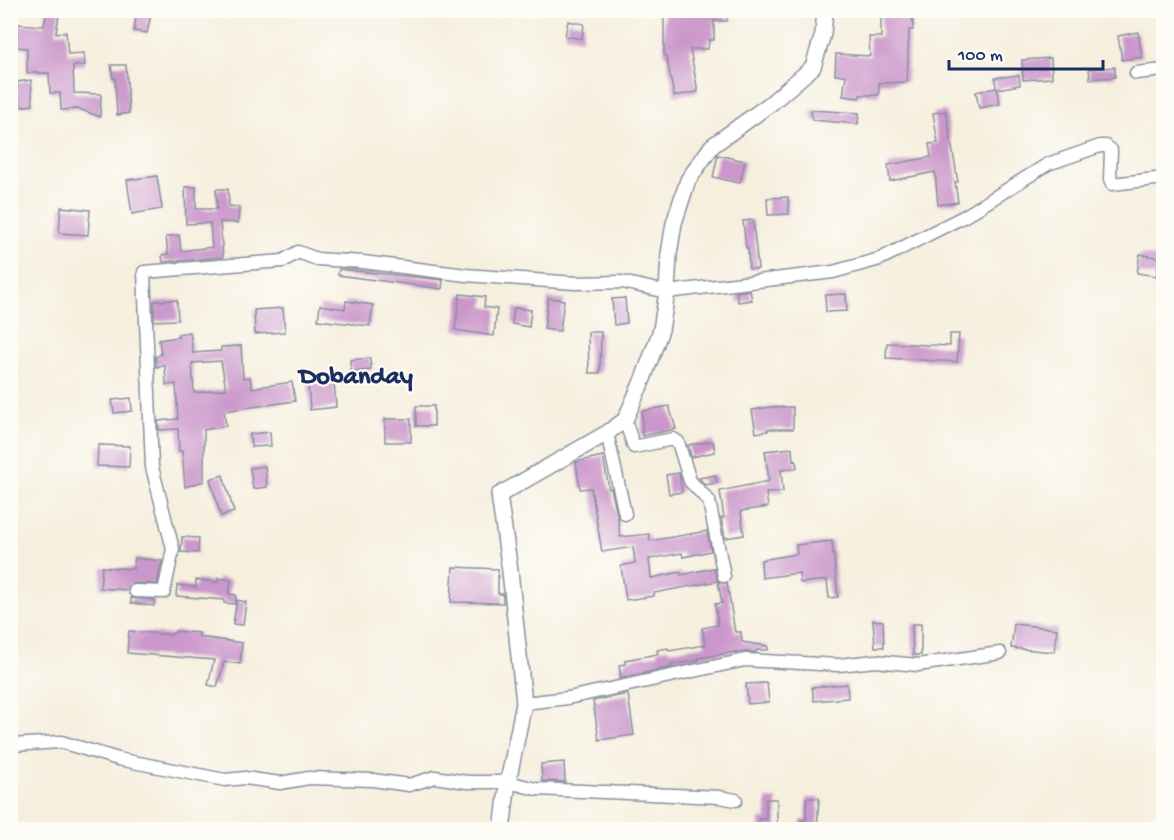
<svg xmlns="http://www.w3.org/2000/svg" width="1174" height="840" font-family="'Gochi Hand',sans-serif">
<style>
.building{fill:#ca96cb;fill-rule:evenodd}
.lines{fill:none;stroke-linecap:round;stroke-linejoin:round}
.minor-casing{stroke:#888f9e;stroke-width:15}
.tertiary-casing{stroke:#888f9e;stroke-width:18}
.minor{stroke:#fff;stroke-width:12}
.tertiary{stroke:#fff;stroke-width:15}
.labels{text-anchor:middle;dominant-baseline:central;stroke-width:4.5;stroke-linejoin:round;paint-order:stroke}
.quarter-label{font-size:26px;font-weight:bold;fill:#1b2f5e;stroke:#fdfcf7}
</style>
<rect width="100%" height="100%" fill="#fdfcf7"/>
<filter id="ink" filterUnits="userSpaceOnUse"><feTurbulence type="fractalNoise" baseFrequency=".0167" numOctaves="2"/><feDisplacementMap in="SourceGraphic" scale="12" xChannelSelector="R" yChannelSelector="G"/><feConvolveMatrix kernelMatrix="1 2 1 2 8 2 1 2 1" color-interpolation-filters="sRGB"/></filter>
<filter id="wash" filterUnits="userSpaceOnUse"><feTurbulence type="fractalNoise" baseFrequency=".008" numOctaves="4" result="noise"/><feDisplacementMap in="SourceGraphic" scale="24" xChannelSelector="R" yChannelSelector="G"/><feGaussianBlur stdDeviation="1.35" result="paint"/><feColorMatrix in="noise" values="0 0 0 0 0 0 0 0 0 0 0 0 0 0 0 0 0 1.4 0 .05"/><feComposite in="paint" operator="in"/></filter>
<g filter="url(#wash)">
<rect width="100%" height="100%" fill="#f6efde"/>
<g id="blocks">
<path class="building" d="M 47,10 L 60,10 L 56,33 L 66,32 L 68,54 L 84,53 L 85,65 L 73,66 L 74,93 L 101,94 L 100,117 L 79,109 L 61,110 L 60,93 L 50,93 L 49,73 L 27,73 L 27,48 L 16,47 L 18,24 L 44,26 Z
M 137,10 L 152,10 L 147,33 L 134,31 Z
M 664,10 L 727,10 L 727,21 L 714,21 L 714,40 L 709,40 L 708,49 L 690,49 L 698,92 L 674,96 L 666,55 L 664,55 Z
M 881,10 L 912,10 L 913,30 L 909,30 L 907,82 L 879,83 L 879,95 L 860,95 L 859,98 L 843,96 L 846,75 L 835,75 L 836,54 L 870,56 L 869,37 L 881,37 Z
M 568,21 L 584,24 L 582,39 L 565,36 Z
M 1138,32 L 1142,57 L 1122,60 L 1118,36 Z
M 1051,58 L 1052,78 L 1023,80 L 1022,60 Z
M 111,65 L 126,65 L 129,113 L 117,115 L 115,78 L 113,78 Z
M 1115,67 L 1115,77 L 1090,79 L 1089,69 Z
M 1019,75 L 1020,85 L 997,89 L 1000,104 L 979,108 L 976,92 L 996,88 L 995,78 Z
M 31,80 L 33,105 L 10,108 L 10,93 L 18,92 L 17,82 Z
M 811,110 L 859,113 L 858,124 L 812,120 Z
M 946,111 L 958,182 L 955,182 L 958,202 L 938,205 L 935,172 L 890,181 L 888,165 L 931,157 L 929,144 L 938,143 L 933,113 Z
M 718,155 L 745,161 L 740,183 L 713,177 Z
M 157,176 L 162,209 L 132,214 L 127,180 Z
M 185,187 L 196,187 L 196,209 L 217,209 L 216,189 L 228,189 L 229,206 L 239,207 L 238,223 L 220,222 L 223,257 L 163,262 L 162,255 L 168,254 L 166,237 L 179,235 L 181,251 L 212,247 L 210,223 L 186,224 Z
M 788,197 L 789,214 L 768,215 L 767,198 Z
M 61,207 L 90,210 L 88,235 L 59,233 Z
M 753,220 L 758,269 L 749,269 L 748,248 L 746,248 L 743,221 Z
M 1140,254 L 1160,258 L 1156,276 L 1137,273 Z
M 339,269 L 443,280 L 442,289 L 338,275 Z
M 750,290 L 752,300 L 738,302 L 736,292 Z
M 460,294 L 485,297 L 484,307 L 497,309 L 494,336 L 455,330 Z
M 846,294 L 847,311 L 826,312 L 825,295 Z
M 548,298 L 564,300 L 560,331 L 544,329 Z
M 625,298 L 627,323 L 614,325 L 612,299 Z
M 177,300 L 178,320 L 154,321 L 154,301 Z
M 346,301 L 373,305 L 370,326 L 318,320 L 320,305 L 345,309 Z
M 283,308 L 285,332 L 255,334 L 254,310 Z
M 514,308 L 531,310 L 529,327 L 512,324 Z
M 190,332 L 193,353 L 221,351 L 221,347 L 241,346 L 243,378 L 250,377 L 252,388 L 292,382 L 295,401 L 224,411 L 226,426 L 204,430 L 204,481 L 185,487 L 182,451 L 179,451 L 178,429 L 159,430 L 158,421 L 178,419 L 176,384 L 166,385 L 165,365 L 156,367 L 156,356 L 161,355 L 159,340 L 178,337 L 178,334 ZM 221,361 L 226,389 L 194,393 L 192,363 Z
M 588,332 L 601,332 L 600,373 L 589,373 Z
M 950,334 L 959,334 L 957,362 L 886,358 L 887,343 L 950,346 Z
M 370,358 L 371,370 L 351,372 L 350,360 Z
M 334,381 L 336,407 L 310,410 L 308,383 Z
M 131,398 L 132,411 L 114,413 L 112,400 Z
M 416,406 L 434,406 L 434,426 L 416,426 Z
M 669,406 L 676,429 L 642,436 L 642,411 Z
M 771,407 L 793,407 L 793,429 L 767,429 L 768,431 L 756,433 L 752,410 Z
M 385,419 L 411,419 L 411,442 L 385,442 Z
M 270,432 L 271,446 L 251,447 L 250,434 Z
M 713,441 L 715,452 L 691,457 L 688,445 Z
M 98,445 L 130,446 L 129,467 L 97,466 Z
M 792,448 L 793,461 L 796,460 L 797,468 L 781,470 L 783,492 L 766,493 L 768,507 L 741,511 L 744,535 L 725,538 L 721,518 L 724,518 L 720,491 L 769,481 L 765,451 Z
M 603,456 L 609,489 L 611,488 L 618,518 L 620,537 L 649,534 L 650,541 L 707,531 L 711,551 L 683,557 L 682,553 L 649,559 L 651,578 L 680,572 L 681,575 L 714,568 L 718,581 L 654,593 L 654,596 L 626,600 L 621,566 L 635,563 L 633,547 L 602,552 L 591,488 L 580,489 L 576,462 Z
M 265,466 L 267,487 L 253,489 L 250,468 Z
M 679,473 L 682,492 L 669,494 L 666,475 Z
M 223,475 L 234,512 L 221,516 L 210,479 Z
M 715,475 L 717,483 L 705,485 L 699,478 Z
M 182,537 L 199,538 L 198,553 L 181,552 Z
M 832,541 L 838,597 L 829,598 L 827,580 L 800,583 L 799,573 L 762,578 L 761,560 L 797,554 L 796,545 Z
M 135,558 L 162,561 L 157,584 L 135,583 L 131,584 L 127,590 L 100,588 L 102,567 L 133,569 Z
M 453,567 L 498,569 L 498,594 L 503,594 L 503,603 L 451,602 Z
M 218,578 L 231,580 L 229,594 L 236,595 L 235,604 L 224,603 L 224,600 L 176,596 L 177,585 L 196,587 L 196,580 L 218,582 Z
M 718,582 L 727,583 L 735,632 L 741,632 L 742,642 L 768,646 L 768,650 L 757,650 L 756,652 L 735,652 L 698,658 L 699,660 L 671,665 L 672,667 L 621,678 L 619,665 L 625,664 L 625,660 L 658,654 L 657,650 L 668,648 L 669,651 L 705,645 L 702,628 L 718,625 L 715,604 L 722,603 Z
M 131,598 L 155,600 L 154,606 L 131,603 Z
M 237,600 L 246,602 L 243,625 L 233,624 Z
M 873,620 L 883,621 L 884,647 L 875,647 Z
M 912,624 L 921,624 L 921,655 L 913,655 Z
M 1014,624 L 1057,629 L 1054,652 L 1011,648 Z
M 129,631 L 171,635 L 172,633 L 175,633 L 175,631 L 199,633 L 199,637 L 242,643 L 240,664 L 224,662 L 217,687 L 208,685 L 214,660 L 127,653 Z
M 767,683 L 769,702 L 748,704 L 746,684 Z
M 847,684 L 848,698 L 814,701 L 812,687 Z
M 628,694 L 634,735 L 599,740 L 593,701 Z
M 564,762 L 565,782 L 542,781 L 541,764 Z
M 806,798 L 819,798 L 817,830 L 801,830 L 801,820 L 806,820 Z
M 766,799 L 777,799 L 777,830 L 759,830 L 759,819 L 766,819 Z"/>
</g>
</g>
<g filter="url(#ink)">
<use href="#blocks" fill-opacity="0" stroke="#888f9e" stroke-width="1.5"/>
<g class="lines">
<g class="minor-casing">
<path id="minor" d="M 1136,73 L 1164,70
M 625,420 L 634,447 L 673,439 L 678,442 L 690,481 L 709,501 L 724,576
M 607,433 L 625,514
M 135,591 L 164,592 L 173,549 L 152,467 L 144,272 L 283,261 L 298,252 L 317,259 L 363,262 L 466,275 L 575,283 L 622,282 L 667,292 L 833,272 L 880,259 L 965,216 L 1048,164 L 1100,146 L 1106,146 L 1111,150 L 1110,179 L 1112,184 L 1164,178
M 524,703 L 568,698 L 745,660 L 839,665 L 875,661 L 918,665 L 1000,653
M 10,745 L 61,742 L 118,759 L 225,780 L 245,778 L 280,783 L 309,778 L 373,780 L 409,785 L 435,777 L 467,782 L 508,782 L 536,789 L 720,797 L 736,800"/>
</g>
<g class="tertiary-casing">
<path id="tertiary" d="M 502,830 L 508,782 L 524,703 L 510,571 L 499,495 L 607,433 L 625,420 L 643,379 L 661,330 L 667,292 L 669,254 L 674,223 L 688,180 L 712,146 L 770,104 L 813,67 L 823,34 L 825,10"/>
</g>
<use href="#minor" class="minor"/>
<use href="#tertiary" class="tertiary"/>
</g>
</g>
<g class="labels">
<g class="quarter-label">
<text x="356" y="378">Dobanday</text>
</g>
</g>
<rect width="1174" height="840" fill="none" stroke="#fdfcf7" stroke-width="36"/>
<path d="M949 60v9h154v-9" fill="none" stroke="#1b2f5e" stroke-width="3"/>
<text x="958" y="60" font-size="18" fill="#1b2f5e" stroke="#fdfcf7" stroke-width="4.5" paint-order="stroke">100 m</text>
</svg>
